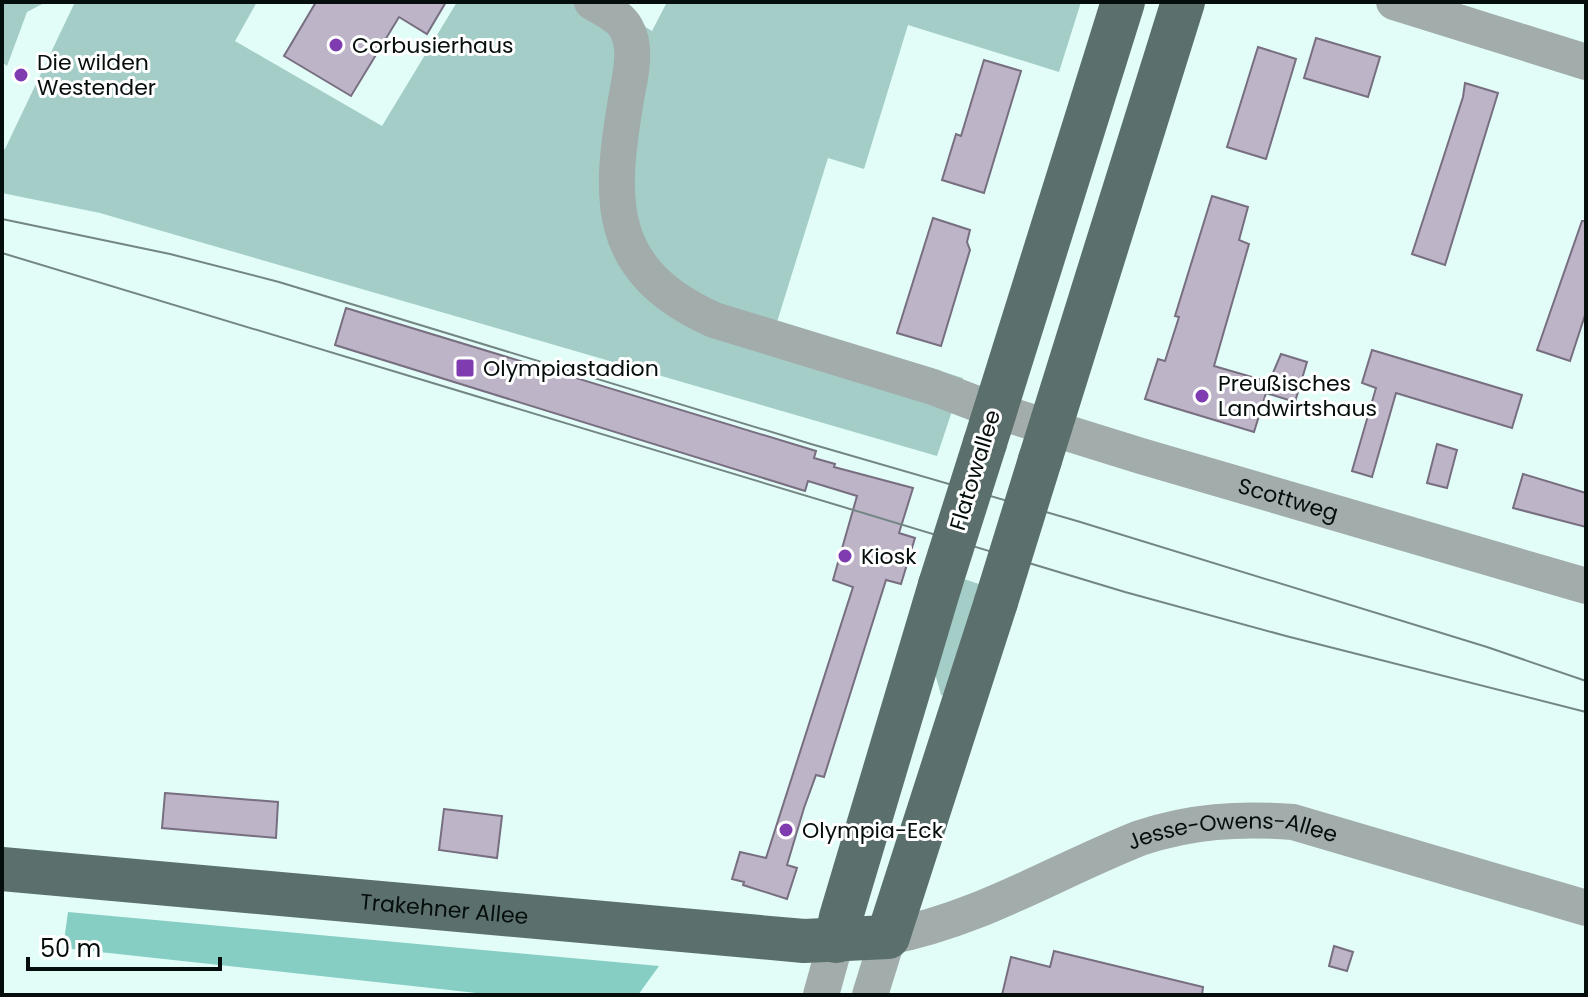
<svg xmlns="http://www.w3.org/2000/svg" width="1588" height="997" font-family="Poppins,sans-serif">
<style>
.green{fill:#a4cdc7}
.forest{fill:#86cdc4}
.building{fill:#bdb4c7;stroke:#776e80;stroke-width:2}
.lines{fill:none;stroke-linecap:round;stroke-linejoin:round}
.minor{stroke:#a1acab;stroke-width:36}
.major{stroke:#5b706d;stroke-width:44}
.tram{stroke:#748683;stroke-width:2}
.major-bridge{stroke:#5b706d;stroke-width:44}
.poi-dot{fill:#7f3cb0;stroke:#fff;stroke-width:3}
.labels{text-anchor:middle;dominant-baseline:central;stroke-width:6;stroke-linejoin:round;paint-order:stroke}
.poi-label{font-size:22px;fill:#050e0d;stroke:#fff;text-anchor:start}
.street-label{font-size:22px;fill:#050e0d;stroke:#fff}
</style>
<rect width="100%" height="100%" fill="#e2fdf8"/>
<path class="green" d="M 2,2 L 46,2 L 27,12 L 7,66 L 2,62 Z
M 75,2 L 257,2 L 235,41 L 382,126 L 457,2 L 604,2 L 652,31 L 667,2 L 1081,2 L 1059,72 L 908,25 L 864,169 L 828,158 L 777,322 L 963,378 L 937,456 L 100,213 L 2,193 L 2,149 L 5,149 Z
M 964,579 L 982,585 L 945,696 L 941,695 L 934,670 Z"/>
<path class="forest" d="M 68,912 L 659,966 L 638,995 L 495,995 L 63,948 Z"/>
<path class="building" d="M 316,2 L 446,2 L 427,34 L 399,17 L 351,96 L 284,56 Z
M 1316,38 L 1380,57 L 1368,97 L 1304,78 Z
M 1258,47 L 1296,59 L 1266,159 L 1227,147 Z
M 984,60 L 1021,71 L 984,193 L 942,180 L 956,134 L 961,136 Z
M 1465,83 L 1498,93 L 1445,265 L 1412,254 L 1463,97 Z
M 1212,196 L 1248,207 L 1239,240 L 1249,244 L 1214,366 L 1269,382 L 1281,354 L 1307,362 L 1295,402 L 1266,393 L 1254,432 L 1145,399 L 1158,359 L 1165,361 L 1179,317 L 1175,316 Z
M 933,218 L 970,230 L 967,242 L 970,250 L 941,346 L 897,333 Z
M 1582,221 L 1586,221 L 1586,312 L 1570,361 L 1537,350 Z
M 346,308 L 816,451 L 814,458 L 835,464 L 834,467 L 913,488 L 899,533 L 915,538 L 901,584 L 886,580 L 824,777 L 816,775 L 804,808 L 787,865 L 797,868 L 787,899 L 743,885 L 744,882 L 732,879 L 740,852 L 766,858 L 853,587 L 833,580 L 857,496 L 808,481 L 805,491 L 335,345 Z
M 1372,350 L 1522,395 L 1512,428 L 1396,393 L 1372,477 L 1352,471 L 1376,388 L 1362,383 Z
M 1437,444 L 1457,450 L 1447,488 L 1427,483 Z
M 1523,474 L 1586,493 L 1586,527 L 1513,508 Z
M 165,793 L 278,802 L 276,838 L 162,828 Z
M 444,809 L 502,816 L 497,858 L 439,850 Z
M 1334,946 L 1353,952 L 1347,971 L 1329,966 Z
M 1054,951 L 1203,987 L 1202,995 L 1002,995 L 1011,957 L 1050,967 Z"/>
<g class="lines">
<g class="minor">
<path id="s1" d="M 592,2 C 603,9 620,16 626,28 C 637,47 631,73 627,94 C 609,198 603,270 714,320 L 933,387 L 993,410 L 1141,456 L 1586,586"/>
<path d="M 1394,2 L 1586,62"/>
<path d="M 821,995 L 836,941"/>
<path id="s2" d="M 870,995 L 888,937 C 981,919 1054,872 1140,838 C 1191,821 1239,818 1293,822 L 1586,908"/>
</g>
<g class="major">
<path d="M 985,443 L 1123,2"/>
<path d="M 1040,460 L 1183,2"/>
<path id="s3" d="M 2,869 L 804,941 L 888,937 L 996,602"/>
<path d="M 836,941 L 841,917 L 940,585"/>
</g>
<path class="tram" d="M 2,219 L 170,254 L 279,282 L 811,444 L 1077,521 L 1487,647 L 1586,681
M 2,253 L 1125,592 L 1286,636 L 1586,712"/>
<path class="major-bridge" d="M 940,585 L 985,443
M 996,602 L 1040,460"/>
</g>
<g class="poi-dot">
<circle cx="336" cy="45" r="8"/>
<circle cx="21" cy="75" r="8"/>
<rect x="455" y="358" width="20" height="20" rx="4"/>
<circle cx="1202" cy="396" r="8"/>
<circle cx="845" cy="556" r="8"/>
<circle cx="786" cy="830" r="8"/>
</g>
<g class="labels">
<g class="poi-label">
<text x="352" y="45">Corbusierhaus</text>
<text x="37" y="62">Die wilden<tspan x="37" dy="25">Westender</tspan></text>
<text x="483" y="368">Olympiastadion</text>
<text x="1218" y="383">Preußisches<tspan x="1218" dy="25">Landwirtshaus</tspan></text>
<text x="861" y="556">Kiosk</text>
<text x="802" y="830">Olympia-Eck</text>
</g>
<g class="street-label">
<text transform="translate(975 470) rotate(-73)">Flatowallee</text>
<text stroke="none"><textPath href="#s1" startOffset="982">Scottweg</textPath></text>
<text stroke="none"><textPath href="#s2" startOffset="426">Jesse-Owens-Allee</textPath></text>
<text stroke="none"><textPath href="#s3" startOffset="444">Trakehner Allee</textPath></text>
</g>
</g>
<rect width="1588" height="997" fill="none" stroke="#050e0d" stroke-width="8"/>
<path d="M28 957v12h192v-12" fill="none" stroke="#050e0d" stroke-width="4"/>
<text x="40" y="957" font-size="24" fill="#050e0d" stroke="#ffffff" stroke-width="6" paint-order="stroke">50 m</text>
</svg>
